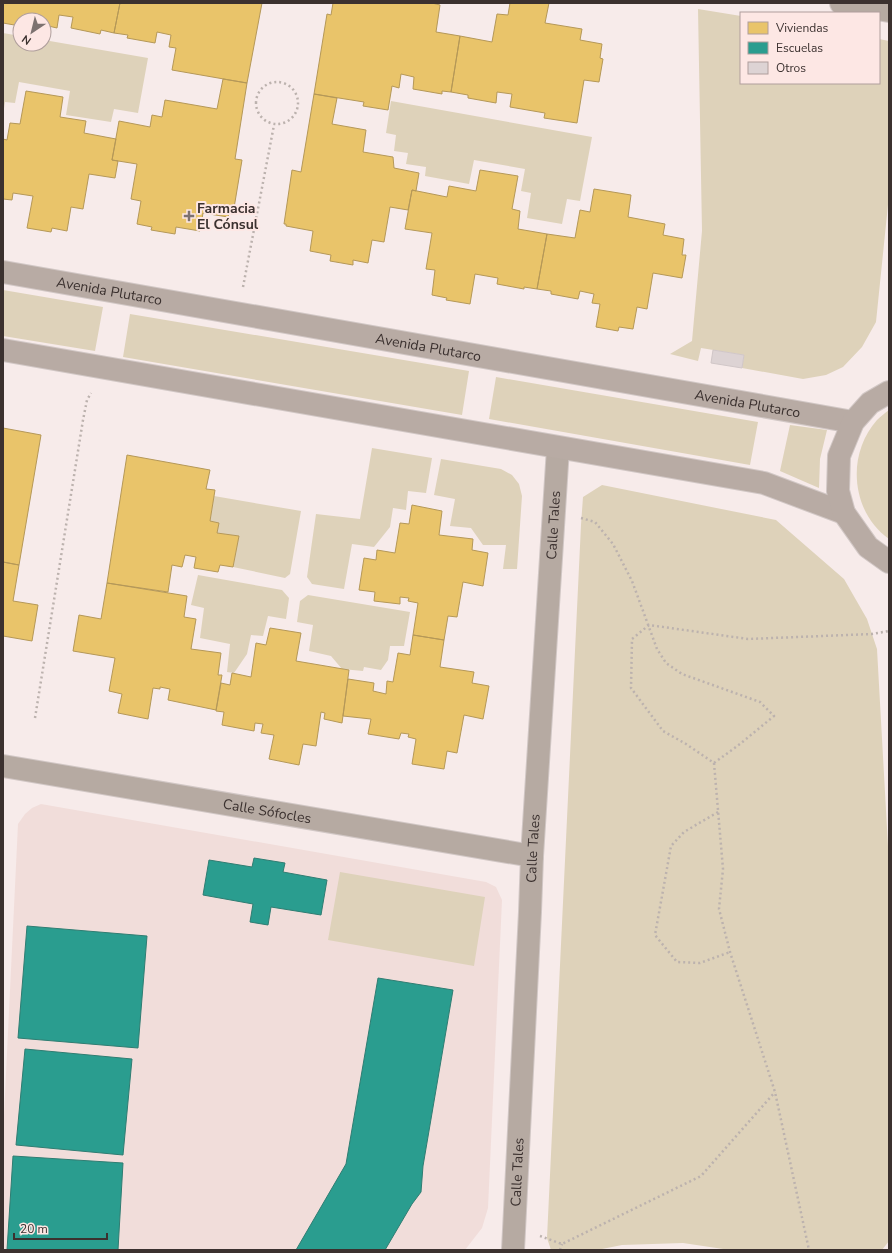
<svg xmlns="http://www.w3.org/2000/svg" width="892" height="1253" font-family="'Nunito Sans',sans-serif">
<style>
.built{fill:#f1ddda}
.green{fill:#ded2ba}
.homes{fill:#e9c46a;stroke:#b59858}
.schools{fill:#2a9d8f;stroke:#2f7d72}
.building{fill:#ddd3d4;stroke:#d1c7c8}
.lines{fill:none;stroke-linecap:round;stroke-linejoin:round}
.minor-casing{stroke:#d1c7c5;stroke-width:24}
.major-casing{stroke:#d1c7c5;stroke-width:24}
.path{stroke:#bcb2ae;stroke-width:2.5;stroke-dasharray:2 3;stroke-linecap:butt}
.minor{stroke:#b6aaa2;stroke-width:22}
.major{stroke:#b8aba4;stroke-width:22}
.poi-dot{fill:#7d7270;stroke:#fde7e4;stroke-width:1.5}
.labels{text-anchor:middle;dominant-baseline:central;stroke-width:4;stroke-linejoin:round;paint-order:stroke}
.poi-label{font-size:14px;font-weight:bold;fill:#3b312f;stroke:#fde7e4;text-anchor:start}
.street-label{font-size:14px;fill:#3b312f;stroke:#fde7e4}
</style>
<rect width="100%" height="100%" fill="#f7ebea"/>
<path class="built" d="M 41,804 L 486,882 L 496,887 L 502,900 L 488,1208 L 482,1228 L 465,1250 L 3,1250 L 3,1136 L 18,824 L 25,814 L 32,808 Z"/>
<path class="green" d="M 698,9 L 741,16 L 741,83 L 879,83 L 879,39 L 889,41 L 889,195 L 876,322 L 862,347 L 843,367 L 826,375 L 803,379 L 742,368 L 744,355 L 701,348 L 698,361 L 670,354 L 692,341 L 702,231 Z
M 3,33 L 20,36 L 20,44 L 44,44 L 44,40 L 148,58 L 138,113 L 114,109 L 111,122 L 66,115 L 70,91 L 19,82 L 15,103 L 5,102 L 3,115 Z
M 391,101 L 592,137 L 580,201 L 567,199 L 562,224 L 527,218 L 531,193 L 521,191 L 525,169 L 474,160 L 469,184 L 425,176 L 426,167 L 406,164 L 408,153 L 394,151 L 396,135 L 386,133 Z
M 3,290 L 103,307 L 95,351 L 3,336 Z
M 130,314 L 469,371 L 462,415 L 123,357 Z
M 496,377 L 758,422 L 750,465 L 489,419 Z
M 889,410 L 889,539 C 851,512 846,455 877,420 C 881,416 885,413 889,410 Z
M 790,425 L 827,430 L 820,459 L 819,488 L 780,471 Z
M 372,448 L 432,458 L 426,493 L 408,491 L 406,510 L 393,508 L 390,527 L 374,547 L 352,544 L 344,589 L 312,584 L 307,577 L 316,514 L 360,519 Z
M 441,459 L 501,469 L 512,475 L 519,484 L 522,496 L 517,569 L 503,569 L 506,545 L 483,545 L 471,528 L 450,526 L 455,499 L 434,495 Z
M 602,485 L 776,520 L 844,579 L 867,619 L 877,649 L 889,864 L 889,1241 L 882,1250 L 730,1250 L 683,1243 L 622,1245 L 597,1250 L 551,1250 L 547,1238 L 581,525 L 583,497 Z
M 214,496 L 301,511 L 290,574 L 285,578 L 233,567 L 239,536 L 217,533 L 219,523 L 210,521 Z
M 198,575 L 282,590 L 289,598 L 286,619 L 268,616 L 263,636 L 251,635 L 247,654 L 234,673 L 227,672 L 230,644 L 200,638 L 204,608 L 191,605 Z
M 308,595 L 410,612 L 404,646 L 390,646 L 388,660 L 381,670 L 364,667 L 363,671 L 342,669 L 331,656 L 309,651 L 313,625 L 297,622 L 300,601 Z
M 340,872 L 485,897 L 474,966 L 328,940 Z"/>
<path class="homes" d="M 3,3 L 120,3 L 114,33 L 101,30 L 100,34 L 71,28 L 73,17 L 59,15 L 57,28 L 44,25 L 44,20 L 20,20 L 20,26 L 3,23 Z
M 120,3 L 262,3 L 247,83 L 172,70 L 176,48 L 169,47 L 171,35 L 157,32 L 155,43 L 127,38 L 128,35 L 114,33 Z
M 333,3 L 432,3 L 440,5 L 436,32 L 460,36 L 451,92 L 442,91 L 442,94 L 413,89 L 414,77 L 401,74 L 399,88 L 392,86 L 388,110 L 363,106 L 364,102 L 314,94 L 327,14 L 331,15 Z
M 510,3 L 549,3 L 545,23 L 582,29 L 580,40 L 602,44 L 600,58 L 603,59 L 599,82 L 584,80 L 577,123 L 544,118 L 545,113 L 510,107 L 512,94 L 497,92 L 496,103 L 468,98 L 468,95 L 451,92 L 460,36 L 492,42 L 497,14 L 508,15 Z
M 223,79 L 247,83 L 235,159 L 242,160 L 233,214 L 229,213 L 228,217 L 203,213 L 200,231 L 176,227 L 175,234 L 151,230 L 152,227 L 137,224 L 141,201 L 131,199 L 137,164 L 112,160 L 119,121 L 150,127 L 152,115 L 162,117 L 165,100 L 217,109 Z
M 26,91 L 63,97 L 60,117 L 86,121 L 84,133 L 116,139 L 112,160 L 118,161 L 115,178 L 89,174 L 83,209 L 71,207 L 67,231 L 52,228 L 51,232 L 27,228 L 33,196 L 13,193 L 12,200 L 3,199 L 3,139 L 7,140 L 10,123 L 20,124 Z
M 314,94 L 337,98 L 332,124 L 366,130 L 363,152 L 393,157 L 394,168 L 419,173 L 416,191 L 412,190 L 408,210 L 390,207 L 384,242 L 372,240 L 368,263 L 353,260 L 353,265 L 330,261 L 331,255 L 310,251 L 313,231 L 286,226 L 286,224 L 284,224 L 292,170 L 301,172 Z
M 480,170 L 518,176 L 512,209 L 520,211 L 518,229 L 547,234 L 537,289 L 524,287 L 524,289 L 497,284 L 498,278 L 475,274 L 470,304 L 446,300 L 447,298 L 432,295 L 435,270 L 426,269 L 432,233 L 405,229 L 412,190 L 447,197 L 449,186 L 476,191 Z
M 594,189 L 631,195 L 628,217 L 665,224 L 663,235 L 684,239 L 682,255 L 686,255 L 682,278 L 653,273 L 647,309 L 637,307 L 633,329 L 619,327 L 618,331 L 596,327 L 600,304 L 592,303 L 594,294 L 580,291 L 578,299 L 551,294 L 551,291 L 537,289 L 547,234 L 575,238 L 580,210 L 590,212 Z
M 3,428 L 41,435 L 19,565 L 3,562 Z
M 127,455 L 210,470 L 206,489 L 215,490 L 210,521 L 219,523 L 217,533 L 239,536 L 233,567 L 220,565 L 218,572 L 194,568 L 196,557 L 185,555 L 182,567 L 172,565 L 168,592 L 107,583 Z
M 412,505 L 442,511 L 439,535 L 473,539 L 472,550 L 488,553 L 483,586 L 463,582 L 457,617 L 448,616 L 444,640 L 413,635 L 418,603 L 408,601 L 409,598 L 400,597 L 400,604 L 374,601 L 375,592 L 359,590 L 364,558 L 376,560 L 377,550 L 395,553 L 400,523 L 409,524 Z
M 3,562 L 19,565 L 13,601 L 38,605 L 32,641 L 3,636 Z
M 107,583 L 187,596 L 184,617 L 196,619 L 191,649 L 221,653 L 218,675 L 222,675 L 216,710 L 168,700 L 170,689 L 160,687 L 160,689 L 153,688 L 148,719 L 118,713 L 122,694 L 109,691 L 115,658 L 73,651 L 79,615 L 101,619 Z
M 270,628 L 301,633 L 296,661 L 349,670 L 342,723 L 324,719 L 325,713 L 321,712 L 316,746 L 303,744 L 299,765 L 269,759 L 274,735 L 261,733 L 263,724 L 255,723 L 254,731 L 222,725 L 224,712 L 216,711 L 221,683 L 230,685 L 232,673 L 251,677 L 256,643 L 266,645 Z
M 413,635 L 444,640 L 440,667 L 474,672 L 472,683 L 489,686 L 483,719 L 464,715 L 457,753 L 447,751 L 444,769 L 412,764 L 416,739 L 408,737 L 409,734 L 401,733 L 399,739 L 368,734 L 371,719 L 343,716 L 348,679 L 374,683 L 373,691 L 386,694 L 387,681 L 393,682 L 398,653 L 410,655 Z"/>
<path class="schools" d="M 254,858 L 285,863 L 283,872 L 327,880 L 321,915 L 271,907 L 268,925 L 250,922 L 253,904 L 203,895 L 209,860 L 252,867 Z
M 27,926 L 147,936 L 138,1048 L 18,1038 Z
M 378,978 L 453,990 L 423,1166 L 421,1192 L 412,1204 L 385,1250 L 296,1250 L 346,1164 Z
M 25,1049 L 132,1059 L 123,1155 L 16,1145 Z
M 13,1156 L 123,1163 L 118,1250 L 7,1250 Z"/>
<path class="building" d="M 713,350 L 744,355 L 742,368 L 711,363 Z"/>
<g class="lines">
<g class="minor-casing">
<g id="minor">
<path d="M 841,3 L 889,11"/>
<path id="s1" d="M 3,766 L 532,856"/>
<path id="s2" d="M 513,1250 L 530,912 L 532,856 L 558,448"/>
</g>
</g>
<g class="major-casing">
<g id="major">
<path id="s3" d="M 3,272 L 853,422"/>
<path d="M 3,350 L 764,483 L 844,513"/>
<path d="M 889,392 L 870,403 L 853,422 L 839,456 L 838,491 L 844,513 L 868,547 L 889,562"/>
</g>
</g>
<path class="path" d="M256 103a21 21 0 1 1 42 0a21 21 0 1 1-42 0Z
M 243,287 L 274,125
M 581,518 L 595,522 L 613,544 L 632,581 L 657,649 L 666,663 L 682,674 L 760,702 L 774,716 L 740,744 L 714,763 L 686,744 L 663,731 L 631,688 L 632,639 L 649,625 L 748,639 L 872,634 L 889,631
M 35,718 L 83,420 L 87,400 L 91,393
M 714,763 L 723,869 L 719,909 L 730,952 L 775,1092 L 809,1250
M 718,812 L 684,832 L 671,846 L 655,935 L 677,962 L 700,963 L 730,952
M 540,1236 L 562,1244 L 701,1176 L 775,1092
M 560,1250 L 562,1244"/>
<use href="#minor" class="minor"/>
<use href="#major" class="major"/>
</g>
<path class="poi-dot" d="M187 210h4v4h4v4h-4v4h-4v-4h-4v-4h4z"/>
<g class="labels">
<g class="poi-label">
<text x="197" y="208">Farmacia<tspan x="197" dy="16">El Cónsul</tspan></text>
</g>
<g class="street-label">
<text stroke="none"><textPath href="#s3" startOffset="108">Avenida Plutarco</textPath></text>
<text stroke="none"><textPath href="#s3" startOffset="432">Avenida Plutarco</textPath></text>
<text stroke="none"><textPath href="#s3" startOffset="756">Avenida Plutarco</textPath></text>
<text stroke="none"><textPath href="#s2" startOffset="726">Calle Tales</textPath></text>
<text stroke="none"><textPath href="#s1" startOffset="268">Calle Sófocles</textPath></text>
<text stroke="none"><textPath href="#s2" startOffset="402">Calle Tales</textPath></text>
<text stroke="none"><textPath href="#s2" startOffset="78">Calle Tales</textPath></text>
</g>
</g>
<rect width="892" height="1253" fill="none" stroke="#3b312f" stroke-width="8"/>
<rect x="740" y="12" width="140" height="72" fill="#fde7e4" stroke="#af9e9c"/>
<rect x="748" y="22" width="20" height="12" fill="#e9c46a" stroke="#af9e9c"/>
<text x="776" y="32" font-size="12" fill="#3b312f">Viviendas</text>
<rect x="748" y="42" width="20" height="12" fill="#2a9d8f" stroke="#af9e9c"/>
<text x="776" y="52" font-size="12" fill="#3b312f">Escuelas</text>
<rect x="748" y="62" width="20" height="12" fill="#ddd3d4" stroke="#af9e9c"/>
<text x="776" y="72" font-size="12" fill="#3b312f">Otros</text>
<g transform="translate(32 32) rotate(215)"><circle r="19" fill="#fde7e4" stroke="#af9e9c"/>
<path d="M0-3L7 15L0 10L-7 15Z" fill="#7d7270"/>
<text y="-6" font-size="11" font-weight="bold" text-anchor="middle" fill="#3b312f">N</text>
</g>
<path d="M14 1233v6h93v-6" fill="none" stroke="#3b312f" stroke-width="2"/>
<text x="20" y="1233" font-size="12" fill="#3b312f" stroke="#fde7e4" stroke-width="3" paint-order="stroke">20 m</text>
</svg>
